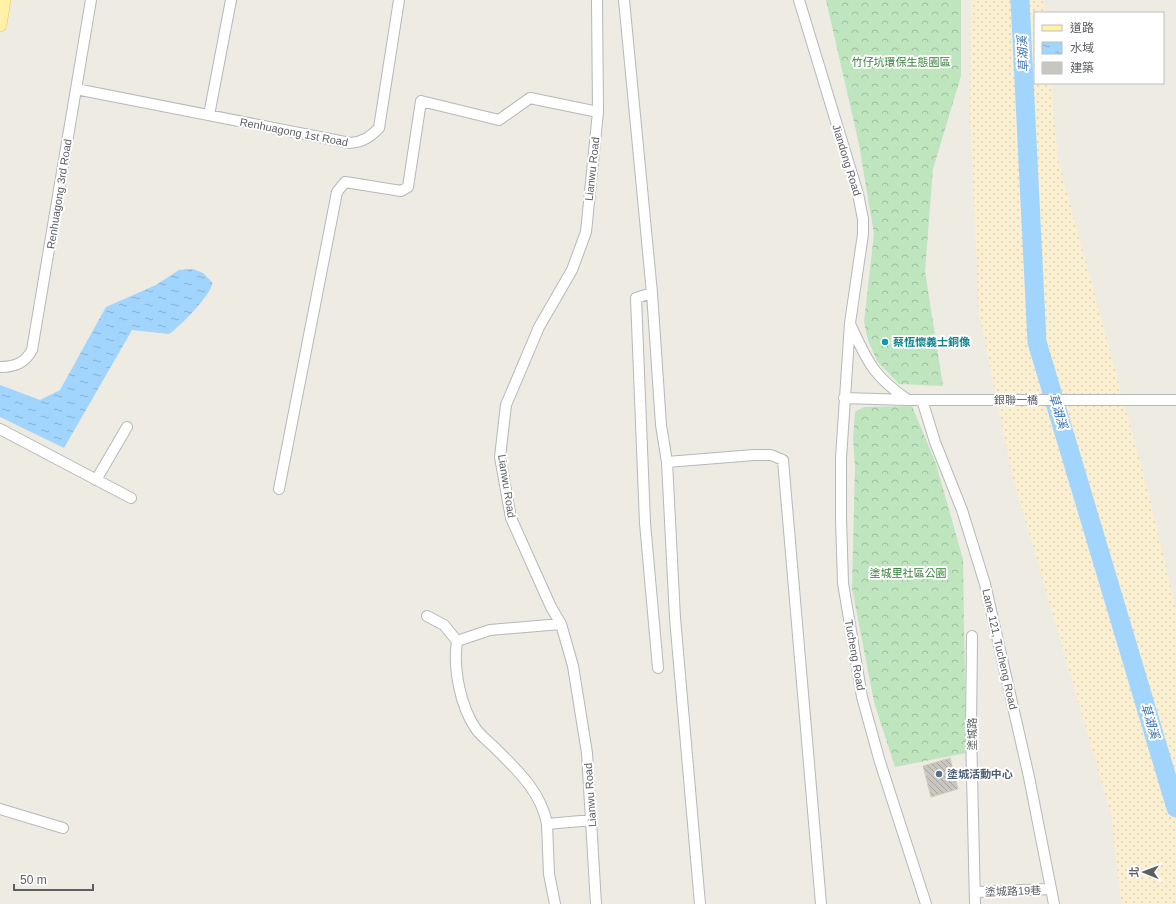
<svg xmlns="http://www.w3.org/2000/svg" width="1176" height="904" font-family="Arial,'Noto Sans TC',sans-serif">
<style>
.forest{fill:url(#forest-crowns)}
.sand{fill:url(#sand-dots)}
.water{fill:url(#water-ripples)}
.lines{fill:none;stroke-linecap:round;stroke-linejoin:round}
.river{stroke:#a1d5fe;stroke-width:19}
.building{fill:url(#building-back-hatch);stroke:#d2cdc1}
.minor-casing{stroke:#b5b8bd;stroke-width:12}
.major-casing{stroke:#f0c758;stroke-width:14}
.minor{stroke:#fff;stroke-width:10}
.major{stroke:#fff1a6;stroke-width:13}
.culture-dot{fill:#0f9aa8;stroke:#fff;stroke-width:1.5}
.service-dot{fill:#5c6f8a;stroke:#fff;stroke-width:1.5}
.labels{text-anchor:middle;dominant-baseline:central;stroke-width:4;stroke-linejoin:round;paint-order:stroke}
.park-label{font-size:11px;fill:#348138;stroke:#fff}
.street-label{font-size:11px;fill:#5b5e63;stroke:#fff}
.culture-label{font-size:11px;font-weight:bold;fill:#0d838f;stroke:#fff;text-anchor:start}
.service-label{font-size:11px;font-weight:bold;fill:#4e5e75;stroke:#fff;text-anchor:start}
.water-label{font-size:12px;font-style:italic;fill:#3f75b0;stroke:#fff}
</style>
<defs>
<pattern id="forest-crowns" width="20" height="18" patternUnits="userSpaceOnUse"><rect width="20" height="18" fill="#bfe5bf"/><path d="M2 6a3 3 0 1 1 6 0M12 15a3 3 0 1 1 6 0" fill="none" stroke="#9ebd9f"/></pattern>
<pattern id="sand-dots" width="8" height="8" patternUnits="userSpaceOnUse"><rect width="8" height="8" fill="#faf0d1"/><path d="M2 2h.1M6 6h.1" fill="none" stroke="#d9d0b6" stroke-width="1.8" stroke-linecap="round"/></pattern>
<pattern id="water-ripples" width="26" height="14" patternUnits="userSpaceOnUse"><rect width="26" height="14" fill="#a1d5fe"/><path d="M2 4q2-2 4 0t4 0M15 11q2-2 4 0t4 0" fill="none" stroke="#86b0d1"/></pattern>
<pattern id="building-back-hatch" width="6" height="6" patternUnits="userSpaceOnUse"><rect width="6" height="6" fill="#c8c6bf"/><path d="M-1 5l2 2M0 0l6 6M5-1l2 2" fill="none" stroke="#a5a49f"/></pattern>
</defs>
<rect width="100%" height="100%" fill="#edebe2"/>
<path class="forest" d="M 826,0 L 961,0 L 961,76 L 933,169 L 925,271 L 943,386 L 899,384 L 877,361 L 868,340 L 864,322 L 874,234 L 859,144 Z
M 912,406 L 936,464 L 963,559 L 966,753 L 895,767 L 874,702 L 852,588 L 855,466 L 853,439 L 855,412 L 864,407 Z"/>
<path class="sand" d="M 971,0 L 1044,0 L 1045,13 L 1035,13 L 1035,83 L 1051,83 L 1058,160 L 1148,491 L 1176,609 L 1176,904 L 1121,904 L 1111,814 L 1013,478 L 979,313 L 970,115 Z"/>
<path class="water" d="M 193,269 L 203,273 L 212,282 C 215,291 178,329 169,334 L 132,330 L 64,448 L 0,417 L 0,385 L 40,400 L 60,390 L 106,307 L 156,285 L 179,270 Z"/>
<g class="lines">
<path class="river" d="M 1020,0 L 1037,342 L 1176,808"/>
</g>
<path class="building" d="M 950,758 L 958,789 L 931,797 L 923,766 Z"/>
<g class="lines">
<g class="minor-casing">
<path id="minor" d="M 624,0 L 652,293 L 661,425 L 667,462 L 675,618 L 700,904
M 799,0 L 858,194 L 863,219 L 863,234 L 850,323 L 841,458 L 841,518 L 843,583 L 862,697 L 880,762 L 926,904
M 76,89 L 350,143 C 363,142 370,137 379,128 L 399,0
M 209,115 L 231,0
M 652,293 L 636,298 L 645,523 L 658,668
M 850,324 C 868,362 872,375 908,400
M 0,367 C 15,367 25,363 32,350 L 91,0
M 844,398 L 908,400 L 1176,400
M 922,400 L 935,442 L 962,510 L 985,584 L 1029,777 L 1054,904
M 0,429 L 131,498
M 667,462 L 754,455 L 771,455 L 783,460 L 821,904
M 96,480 L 127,427
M 279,489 L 337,192 L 345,182 L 401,191 L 408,187 L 421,101 L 499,120 L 530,98 L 598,112
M 427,616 L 444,625 L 457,641
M 561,624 L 490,630 L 457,641 C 453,668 460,706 476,729 C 481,736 488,741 494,747 C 516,769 541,791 547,824 L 592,820
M 972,636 L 971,731 L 975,904
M 0,809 L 63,828
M 547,824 L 549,874 L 555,904
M 976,892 L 1050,889
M 596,904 L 587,753 L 573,666 L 561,624 L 551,607 L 511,518 L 500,457 L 506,405 L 539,327 L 572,270 L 586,232 L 598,112 L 597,0"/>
</g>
<g class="major-casing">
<path id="major" d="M 0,25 L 4,0"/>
</g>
<use href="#minor" class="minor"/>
<use href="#major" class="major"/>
</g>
<circle class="culture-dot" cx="885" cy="342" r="4"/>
<circle class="service-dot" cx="939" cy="774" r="4"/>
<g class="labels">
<g class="park-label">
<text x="901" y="62">竹仔坑環保生態園區</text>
<text x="908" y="573">塗城里社區公園</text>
</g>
<g class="street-label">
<text transform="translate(294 132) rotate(11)">Renhuagong 1st Road</text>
<text transform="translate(847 160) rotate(73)">Jiandong Road</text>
<text transform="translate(592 169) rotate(-84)">Lianwu Road</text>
<text transform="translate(59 194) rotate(-81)">Renhuagong 3rd Road</text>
<text x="1016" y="400">銀聯一橋</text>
<text transform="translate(507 486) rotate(81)">Lianwu Road</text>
<text transform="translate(1000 649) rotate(77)">Lane 121, Tucheng Road</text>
<text transform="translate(855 655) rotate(80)">Tucheng Road</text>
<text transform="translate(972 734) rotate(-90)">塗城路</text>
<text transform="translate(590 795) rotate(-94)">Lianwu Road</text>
<text transform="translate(1013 891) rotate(-2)">塗城路19巷</text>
</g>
<g class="culture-label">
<text x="893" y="342">蔡恆懷義士銅像</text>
</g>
<g class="service-label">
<text x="947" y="774">塗城活動中心</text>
</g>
<g class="water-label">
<text transform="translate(1023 54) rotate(-93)">草湖溪</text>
<text transform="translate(1058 411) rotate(73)">草湖溪</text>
<text transform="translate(1150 721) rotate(73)">草湖溪</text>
</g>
</g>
<rect x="1034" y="12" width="130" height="72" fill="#ffffff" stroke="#bdbfc1"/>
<rect x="1042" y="25" width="20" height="6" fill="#fff1a6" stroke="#bdbfc1"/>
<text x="1070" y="32" font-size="12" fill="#5b5e63">道路</text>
<rect x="1042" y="42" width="20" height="12" fill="url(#water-ripples)" stroke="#bdbfc1"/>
<text x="1070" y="52" font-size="12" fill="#5b5e63">水域</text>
<rect x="1042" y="62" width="20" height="12" fill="#c8c6bf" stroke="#bdbfc1"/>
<text x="1070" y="72" font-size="12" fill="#5b5e63">建築</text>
<g transform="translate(1144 872) rotate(271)" stroke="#ffffff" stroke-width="3" paint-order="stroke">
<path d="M0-3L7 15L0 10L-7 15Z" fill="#5b5e63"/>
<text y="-6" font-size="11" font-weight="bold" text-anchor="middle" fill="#5b5e63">北</text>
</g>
<path d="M14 884v6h79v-6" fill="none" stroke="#5b5e63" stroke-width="2"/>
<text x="20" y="884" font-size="12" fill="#5b5e63" stroke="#ffffff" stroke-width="3" paint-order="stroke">50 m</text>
</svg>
